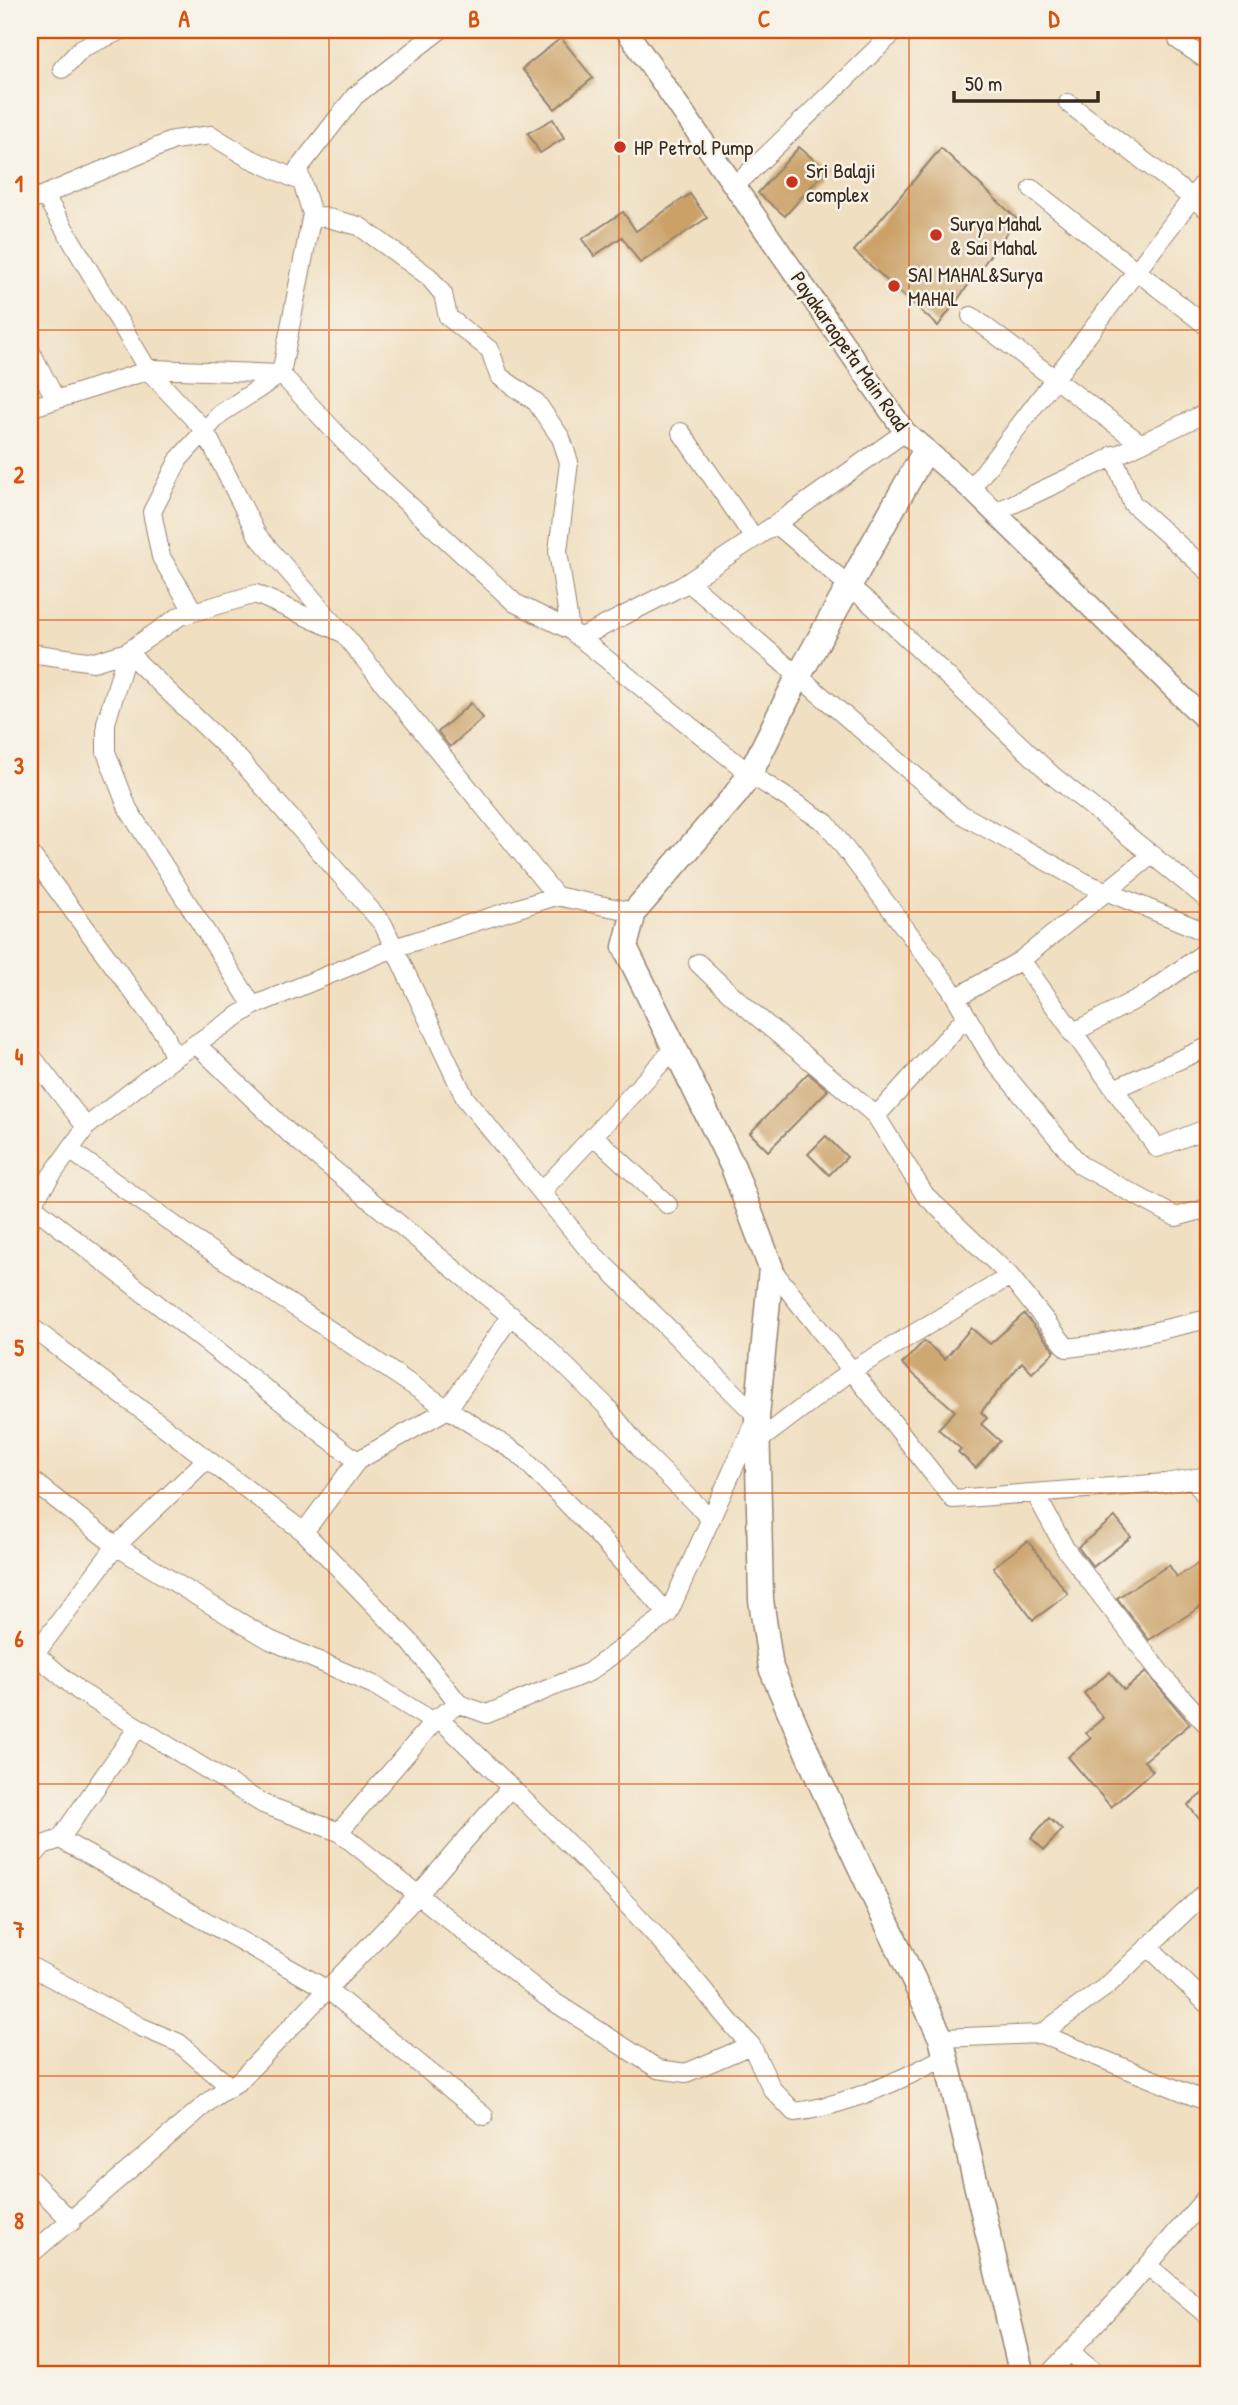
<svg xmlns="http://www.w3.org/2000/svg" width="1238" height="2405" font-family="'Patrick Hand',sans-serif">
<style>
.building{fill:#cba167}
.lines{fill:none;stroke-linecap:round;stroke-linejoin:round}
.minor-casing{stroke:#968470;stroke-width:20}
.tertiary-casing{stroke:#968470;stroke-width:24}
.secondary-casing{stroke:#968470;stroke-width:27}
.minor{stroke:#fff;stroke-width:18}
.tertiary{stroke:#fff;stroke-width:21}
.secondary{stroke:#fff;stroke-width:24}
.grid{fill:none;stroke:#d7540e;stroke-width:2;stroke-opacity:0.55}
.poi-dot{fill:#c8321e;stroke:#f7f3e8;stroke-width:2.5}
.labels{text-anchor:middle;dominant-baseline:central;stroke-width:5;stroke-linejoin:round;paint-order:stroke}
.poi-label{font-size:21px;fill:#3b2a1e;stroke:#f7f3e8;text-anchor:start}
.street-label{font-size:21px;fill:#3b2a1e;stroke:#f7f3e8}
.neatline{fill:none;stroke:#d7540e;stroke-width:2.5}
.grid-label{font-size:23px;text-anchor:middle;font-weight:bold;fill:#d7540e}
</style>
<rect width="100%" height="100%" fill="#f7f3e8"/>
<filter id="ink" filterUnits="userSpaceOnUse"><feTurbulence type="fractalNoise" baseFrequency=".0143" numOctaves="2"/><feDisplacementMap in="SourceGraphic" scale="14" xChannelSelector="R" yChannelSelector="G"/><feConvolveMatrix kernelMatrix="1 2 1 2 8 2 1 2 1" color-interpolation-filters="sRGB"/></filter>
<filter id="wash" filterUnits="userSpaceOnUse"><feTurbulence type="fractalNoise" baseFrequency=".00686" numOctaves="4" result="noise"/><feDisplacementMap in="SourceGraphic" scale="28" xChannelSelector="R" yChannelSelector="G"/><feGaussianBlur stdDeviation="1.57" result="paint"/><feColorMatrix in="noise" values="0 0 0 0 0 0 0 0 0 0 0 0 0 0 0 0 0 1.4 0 .05"/><feComposite in="paint" operator="in"/></filter>
<g filter="url(#wash)">
<rect width="100%" height="100%" fill="#f0dfc1"/>
<g id="blocks">
<path class="building" d="M 561,38 L 593,78 L 555,109 L 522,69 Z
M 553,119 L 564,138 L 540,153 L 528,133 Z
M 799,147 L 826,170 L 785,216 L 758,193 Z
M 941,148 L 1017,219 L 938,326 L 854,251 Z
M 690,194 L 707,218 L 640,263 L 622,237 L 594,256 L 582,239 L 623,212 L 636,231 Z
M 471,703 L 483,718 L 450,747 L 438,732 Z
M 808,1073 L 828,1090 L 768,1151 L 750,1133 Z
M 826,1136 L 847,1157 L 829,1175 L 808,1154 Z
M 1024,1314 L 1055,1351 L 1032,1373 L 1022,1362 L 981,1412 L 987,1418 L 981,1424 L 1000,1441 L 976,1468 L 958,1452 L 961,1449 L 938,1429 L 955,1411 L 902,1364 L 924,1341 L 945,1359 L 971,1328 L 990,1344 Z
M 1115,1517 L 1131,1537 L 1093,1567 L 1078,1547 Z
M 1028,1541 L 1068,1594 L 1033,1620 L 993,1567 Z
M 1208,1557 L 1208,1602 L 1149,1640 L 1117,1598 L 1169,1565 L 1177,1577 Z
M 1110,1672 L 1124,1690 L 1146,1672 L 1190,1724 L 1144,1761 L 1153,1771 L 1111,1807 L 1068,1757 L 1091,1738 L 1086,1733 L 1103,1718 L 1084,1693 Z
M 1208,1789 L 1208,1830 L 1188,1805 Z
M 1049,1818 L 1062,1830 L 1044,1850 L 1031,1838 Z"/>
</g>
</g>
<g filter="url(#ink)">
<use href="#blocks" fill-opacity="0" stroke="#968470" stroke-width="2"/>
<g class="lines">
<g class="minor-casing">
<path id="minor" d="M 1178,40 L 1208,61
M 62,69 L 82,48 L 122,30
M 1068,103 L 1208,210
M 736,185 L 896,30
M 1032,189 L 1208,327
M 45,196 L 148,370 L 205,431 L 257,535 L 338,628
M 30,201 L 174,140 L 211,135 L 247,157 L 302,182
M 312,214 L 359,226 L 428,276 L 443,294 L 448,317 L 490,350 L 499,376 L 536,402 L 561,438 L 569,462 L 558,551 L 570,630
M 971,316 L 1140,443
M 30,350 L 56,400
M 30,408 L 153,369 L 281,374 L 312,214 L 298,169 L 355,96 L 440,30
M 681,432 L 754,538
M 1113,455 L 1132,503 L 1208,571
M 971,489 L 1208,177
M 994,513 L 1208,412
M 776,524 L 873,606 L 1052,775 L 1208,900
M 688,582 L 959,813 L 1086,883 L 1208,933
M 194,612 L 161,557 L 152,512 L 179,459 L 220,414 L 281,374 L 365,464 L 515,603 L 570,630 L 750,774 L 826,823 L 950,988 L 993,1060 L 1080,1165 L 1176,1217 L 1208,1208
M 580,638 L 682,586 L 776,524 L 905,432
M 127,652 L 240,760 L 383,924 L 465,1098 L 586,1247 L 757,1416 L 668,1614 L 589,1672 L 487,1714 L 459,1704 L 438,1717 L 339,1832
M 127,652 L 106,723 L 106,752 L 128,809 L 253,1006
M 30,653 L 94,662 L 127,652 L 180,616 L 256,594 L 343,633 L 556,896
M 30,853 L 165,1035 L 174,1058
M 1021,960 L 1157,1148 L 1208,1128
M 698,963 C 754,1018 817,1064 876,1116
M 956,998 L 1021,960 L 1153,854
M 967,1016 L 876,1116 L 925,1195 L 1010,1276
M 1072,1033 L 1148,993 L 1208,950
M 196,1044 L 290,1134 L 535,1336 L 606,1406 L 642,1451 L 711,1519
M 30,1054 L 86,1127
M 1114,1089 L 1208,1047
M 594,1136 L 668,1205
M 70,1150 L 205,1247 L 448,1409 L 511,1315
M 541,1192 L 675,1048
M 34,1207 L 357,1461
M 30,1222 L 36,1197 L 86,1127 L 174,1058 L 253,1006 L 394,948 L 556,896 L 634,912
M 771,1268 L 953,1499 L 1165,1483 L 1208,1476
M 30,1326 L 304,1532 L 411,1643 L 459,1704
M 757,1442 L 851,1371 L 1010,1276 L 1067,1348 L 1100,1344 L 1208,1319
M 207,1459 L 116,1546 L 35,1654 L 79,1691 L 263,1804 L 339,1832 L 545,1996 L 658,2069 L 686,2073 L 751,2045 C 726,2020 706,1991 682,1965 C 606,1878 521,1797 438,1717
M 30,1479 L 116,1546 L 208,1603 L 270,1640 L 374,1685 L 432,1721
M 1194,1479 L 1208,1500
M 1035,1493 L 1066,1550 L 1166,1680 L 1208,1726
M 304,1532 L 357,1461 L 448,1409 L 520,1455 L 595,1532 L 668,1614
M 60,1839 L 138,1727
M 30,1860 L 43,1845 L 60,1839 L 328,1990 L 484,2116
M 1148,1946 L 1208,2005
M 30,1966 L 141,2027 L 179,2043 L 230,2087
M 1041,2034 L 1108,1985 L 1208,1890
M 941,2038 L 1041,2034 L 1208,2102
M 751,2045 L 772,2089 L 794,2112 C 842,2107 903,2080 946,2056
M 30,2179 L 72,2222
M 30,2255 L 214,2097 L 239,2081 L 418,1895 L 511,1787
M 1148,2266 L 1208,2316
M 1070,2352 L 1098,2375
M 1048,2375 L 1131,2285 L 1208,2195"/>
</g>
<g class="tertiary-casing">
<path id="tertiary" d="M 626,30 L 905,432 L 971,489 L 1208,722"/>
</g>
<g class="secondary-casing">
<path id="secondary" d="M 925,451 L 798,677 L 750,774 L 736,794 L 634,912 L 625,947 L 733,1167 L 771,1268 L 757,1416 L 761,1600 L 771,1668 L 820,1782 L 941,2038 L 1022,2375"/>
</g>
<use href="#minor" class="minor"/>
<use href="#tertiary" class="tertiary"/>
<use href="#secondary" class="secondary"/>
</g>
</g>
<path class="grid" d="M 329,30 L 329,2375M 619,30 L 619,2375M 909,30 L 909,2375M 30,330 L 1208,330M 30,620 L 1208,620M 30,912 L 1208,912M 30,1202 L 1208,1202M 30,1493 L 1208,1493M 30,1784 L 1208,1784M 30,2076 L 1208,2076"/>
<g class="poi-dot">
<circle cx="620" cy="147" r="7"/>
<circle cx="792" cy="182" r="7"/>
<circle cx="936" cy="235" r="7"/>
<circle cx="894" cy="286" r="7"/>
</g>
<g class="labels">
<g class="poi-label">
<text x="634" y="147">HP Petrol Pump</text>
<text x="806" y="170">Sri Balaji<tspan x="806" dy="24">complex</tspan></text>
<text x="950" y="223">Surya Mahal<tspan x="950" dy="24">&amp; Sai Mahal</tspan></text>
<text x="908" y="274">SAI MAHAL&amp;Surya<tspan x="908" dy="24">MAHAL</tspan></text>
</g>
<g class="street-label">
<text transform="translate(850 351) rotate(55)">Payakaraopeta Main Road</text>
</g>
</g>
<rect width="1238" height="2405" fill="none" stroke="#f7f3e8" stroke-width="77"/>
<path d="M954 91v10h144v-10" fill="none" stroke="#3b2a1e" stroke-width="3.5"/>
<text x="965" y="91" font-size="21" fill="#3b2a1e" stroke="#f7f3e8" stroke-width="5" paint-order="stroke">50 m</text>
<rect x="38" y="38" width="1162" height="2328" class="neatline"/>
<g class="grid-label">
<text x="184" y="27">A</text>
<text x="474" y="27">B</text>
<text x="764" y="27">C</text>
<text x="1054" y="27">D</text>
<text x="19" y="192">1</text>
<text x="19" y="483">2</text>
<text x="19" y="774">3</text>
<text x="19" y="1065">4</text>
<text x="19" y="1356">5</text>
<text x="19" y="1647">6</text>
<text x="19" y="1938">7</text>
<text x="19" y="2229">8</text>
</g>
</svg>
